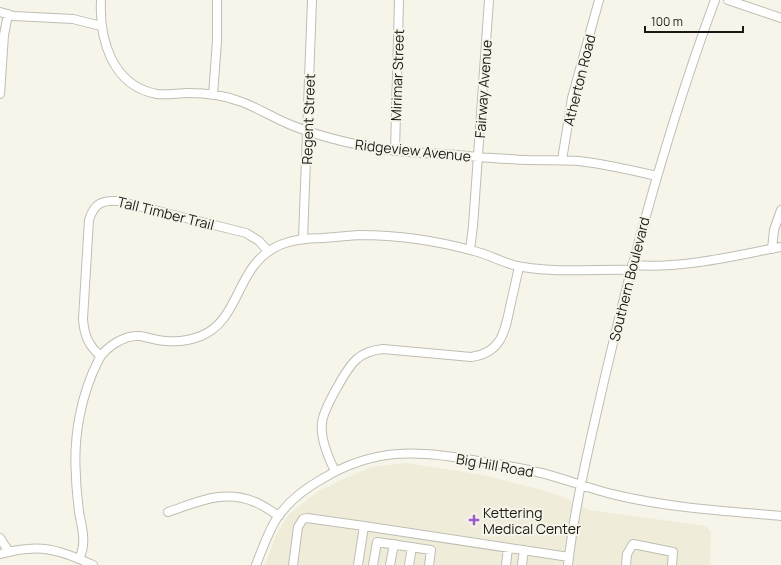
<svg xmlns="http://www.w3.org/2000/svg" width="781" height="565" font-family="Manrope,sans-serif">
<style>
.built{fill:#efedda}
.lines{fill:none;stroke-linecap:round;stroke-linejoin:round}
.minor-casing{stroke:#bfbeb3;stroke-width:10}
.minor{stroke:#fff;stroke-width:8}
.poi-dot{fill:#9c59ce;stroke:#f7f5ea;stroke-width:1.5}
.labels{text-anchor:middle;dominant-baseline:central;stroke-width:4;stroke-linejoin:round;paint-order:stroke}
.street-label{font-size:14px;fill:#1a1915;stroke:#f7f5ea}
.poi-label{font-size:14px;fill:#1a1915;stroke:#f7f5ea;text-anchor:start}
</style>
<rect width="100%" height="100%" fill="#f7f5ea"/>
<path class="built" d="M 407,463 L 484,475 L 556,494 L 590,510 L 706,526 L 711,532 L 710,565 L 265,565 L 276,534 L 289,514 L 317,492 L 339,481 L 371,467 Z"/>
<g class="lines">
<g class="minor-casing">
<path id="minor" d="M 101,0 C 99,39 112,86 157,94 C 168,95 178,93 189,93 C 206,93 223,95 239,101 C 257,107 273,118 291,125 C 318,136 347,143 376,148 C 398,152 421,153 443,154 C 471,156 500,159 528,160 C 545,160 562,160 579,161 C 605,164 631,170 657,176
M 728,0 L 781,18
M 0,12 L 14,16 L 73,19 L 101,26
M 0,94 L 4,35 L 8,14
M 213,95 L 217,41 L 217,0
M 395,151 L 399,0
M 562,160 L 572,98 L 599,0
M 303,239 L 312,0
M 772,249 L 774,230 L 781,210
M 470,250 L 473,226 L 489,0
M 632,265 C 683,269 732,256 781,247
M 101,356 C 88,346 84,334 83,319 L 89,220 C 94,204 101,200 118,201 L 246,233 L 259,241 L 268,251
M 335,471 C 328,457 320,439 322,423 C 323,410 347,367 357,359 C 365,352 373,350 383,349 L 471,357 C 501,353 505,332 510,307 C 513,294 516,280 519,267
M 168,512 C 198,502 223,489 255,502 C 263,505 271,511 279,516
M 0,538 L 9,552
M 0,554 C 9,552 19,549 28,549 C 50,546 73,556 93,565
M 79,559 C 87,543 82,528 79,512 C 78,500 76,488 76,476 C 73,437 81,394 99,359 C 106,347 124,335 139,336 C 148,337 157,341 166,341 C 178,342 191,340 201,336 C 242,319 235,264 280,245 C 294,239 309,238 323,238 C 335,237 347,236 359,235 C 397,235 438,241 474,251 C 491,255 506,265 523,267 C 559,273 595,269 631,270
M 256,565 C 262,550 268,532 277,518 C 288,502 306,488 322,479 C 375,447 420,450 478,461 C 498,464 518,467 537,472 C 564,478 589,489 616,495 C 670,508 726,511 781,516
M 293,565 L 298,527 L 303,519 L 307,518 L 364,526
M 358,565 L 364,526 L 569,557
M 373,565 L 377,542 L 431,550 L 429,565
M 390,565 L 394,544
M 409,565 L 412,547
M 506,565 L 508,548
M 522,565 L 524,550
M 568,565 C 575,503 590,442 604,381 C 634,252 669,124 715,0
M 626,565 L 627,554 L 633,544 L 673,552 L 672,565"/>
</g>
<use href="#minor" class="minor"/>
</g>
<path class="poi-dot" d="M472 514h4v4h4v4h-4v4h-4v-4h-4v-4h4z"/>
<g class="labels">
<g class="street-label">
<text transform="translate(397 75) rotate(-88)">Mirimar Street</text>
<text transform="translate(579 80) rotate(-76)">Atherton Road</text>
<text transform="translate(483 89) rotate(-86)">Fairway Avenue</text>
<text transform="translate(308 119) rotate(-88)">Regent Street</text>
<text transform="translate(413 150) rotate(6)">Ridgeview Avenue</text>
<text transform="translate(166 213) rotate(14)">Tall Timber Trail</text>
<text transform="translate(629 279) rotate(-76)">Southern Boulevard</text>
<text transform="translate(495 465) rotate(10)">Big Hill Road</text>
</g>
<g class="poi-label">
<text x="483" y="512">Kettering<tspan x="483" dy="16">Medical Center</tspan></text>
</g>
</g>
<path d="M645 26v6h98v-6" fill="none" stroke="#1a1915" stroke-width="2"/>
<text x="651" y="26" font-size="12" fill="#1a1915" stroke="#f7f5ea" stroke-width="3" paint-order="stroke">100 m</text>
</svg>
